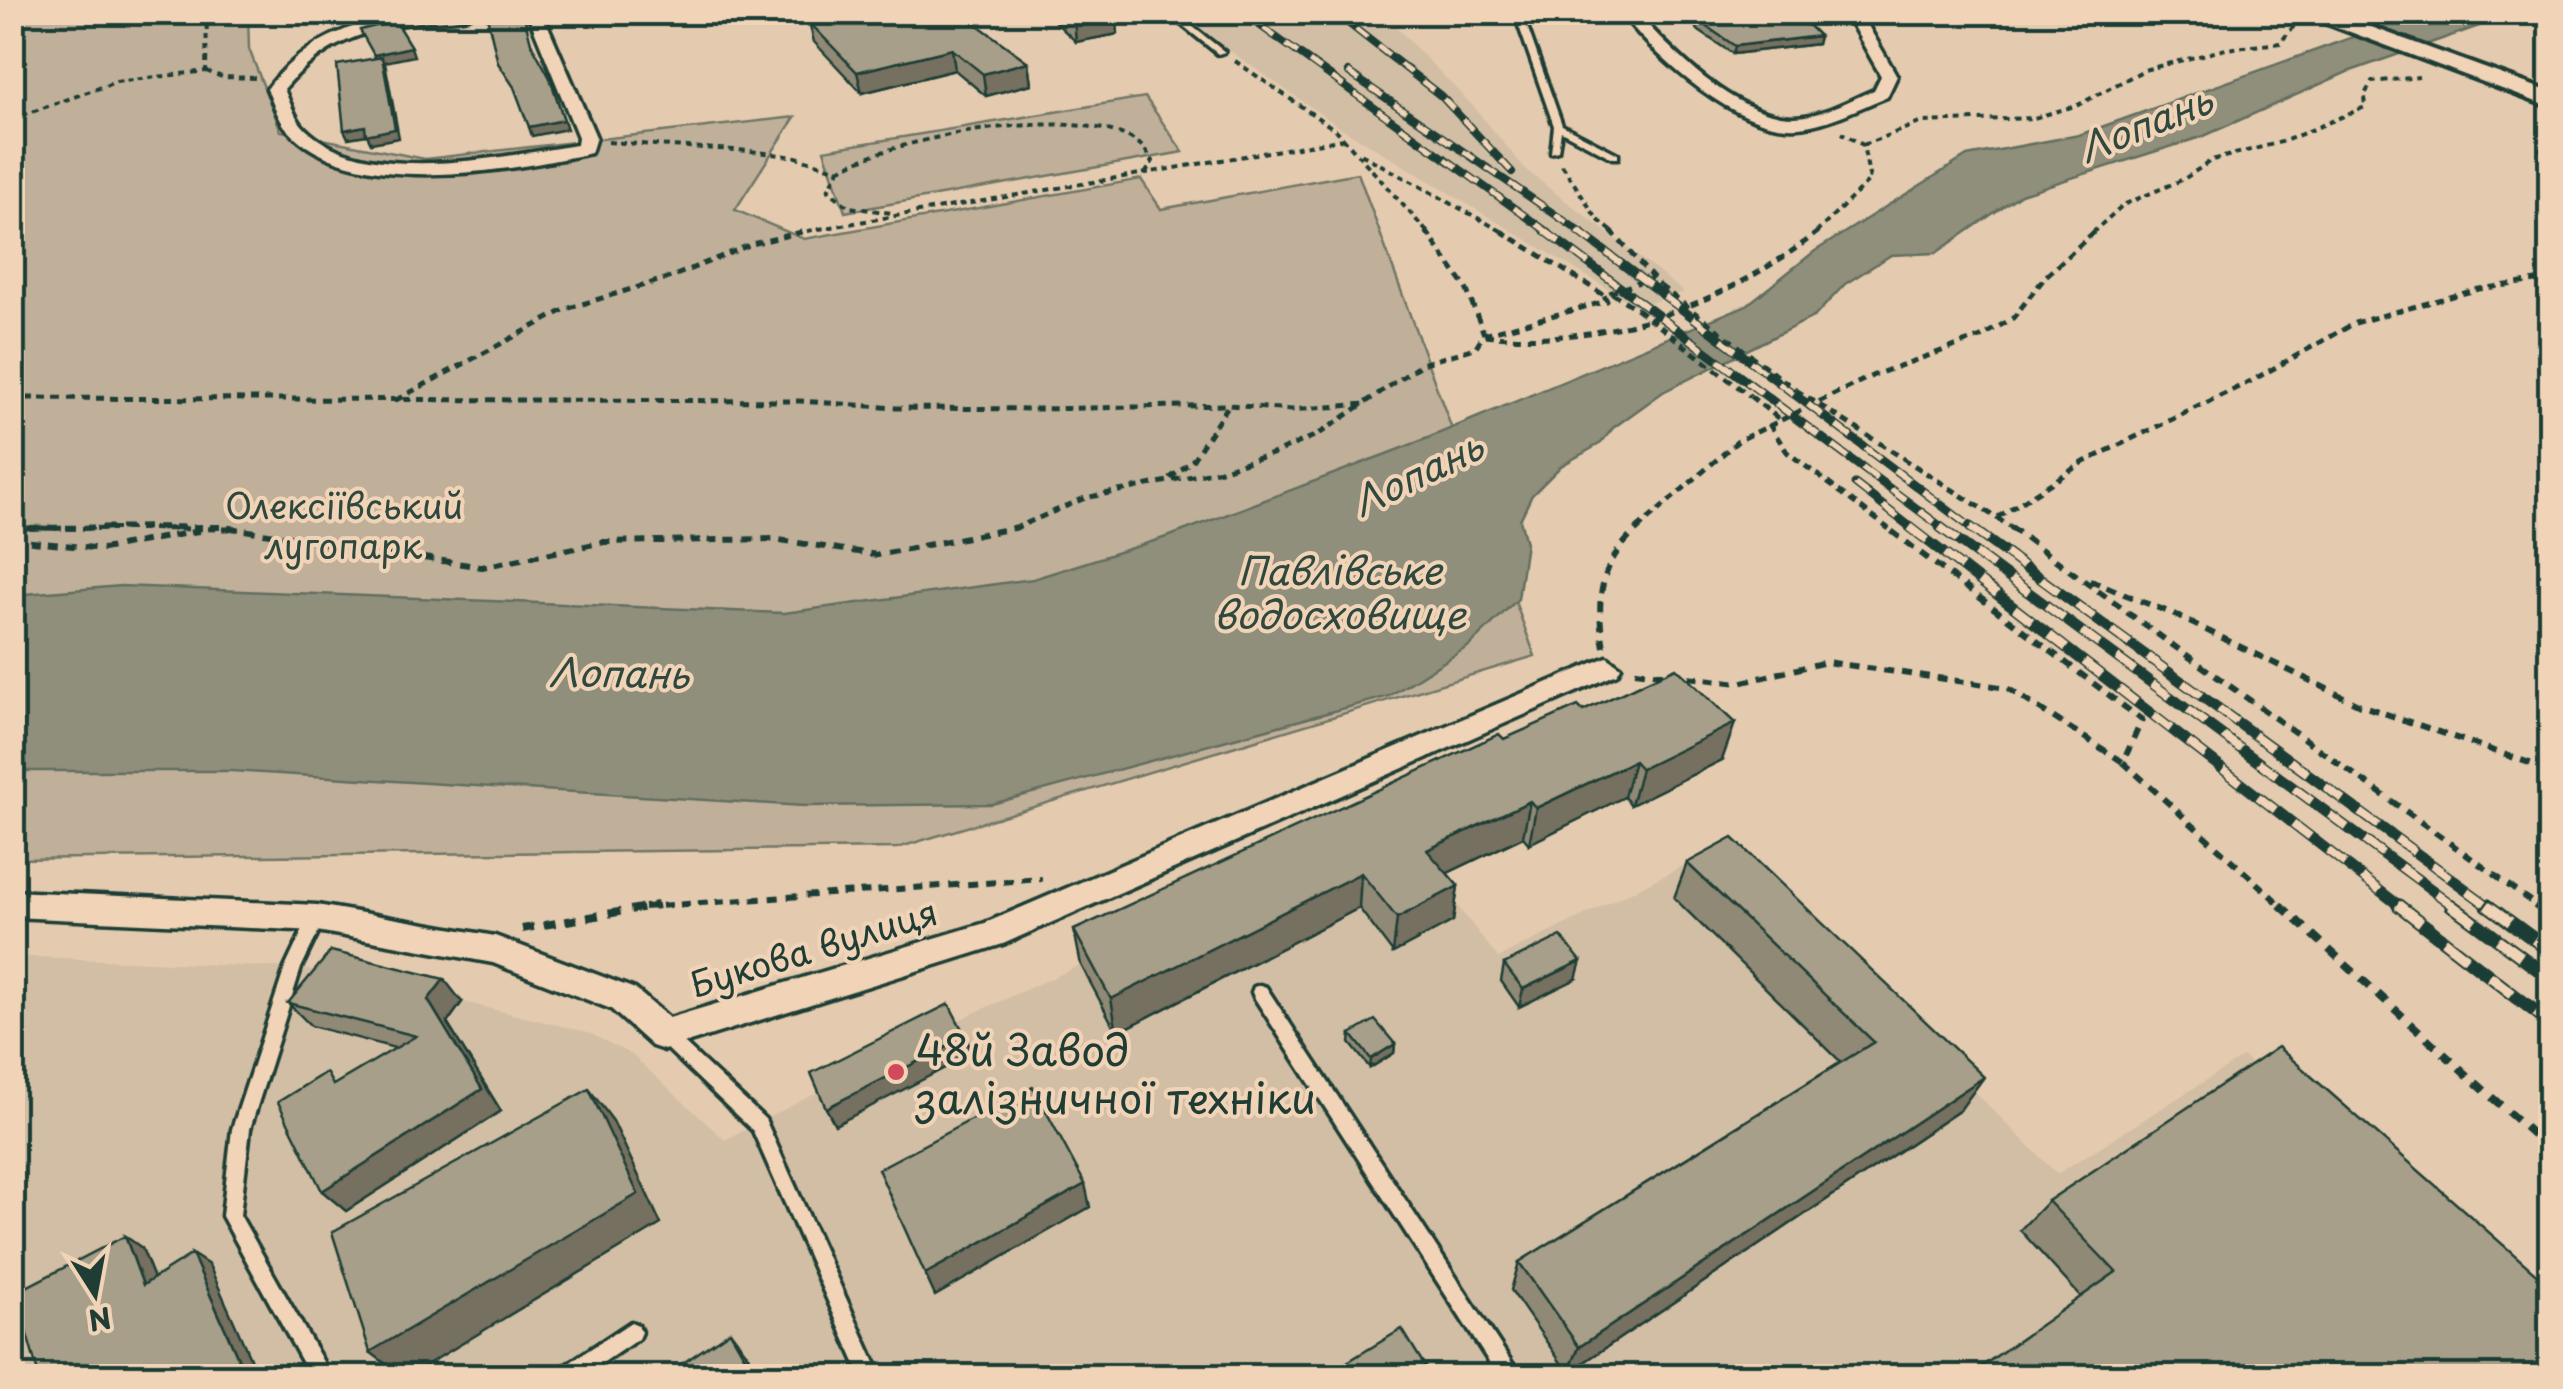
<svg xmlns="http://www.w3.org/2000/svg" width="2563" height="1389" font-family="'Playpen Sans',sans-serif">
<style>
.built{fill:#d2bea4}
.green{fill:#c0b099;stroke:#707666;stroke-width:2.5}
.water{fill:#908f7b;stroke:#636e5f;stroke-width:2.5}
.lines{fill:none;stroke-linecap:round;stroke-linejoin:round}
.lane-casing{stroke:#1f3d34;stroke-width:7}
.street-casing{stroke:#1f3d34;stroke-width:7}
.secondary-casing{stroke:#1f3d34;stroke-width:8}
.path-far3{stroke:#1f3d34;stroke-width:4;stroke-dasharray:6 5;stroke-linecap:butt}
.path-far2{stroke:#1f3d34;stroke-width:5;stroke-dasharray:8 6;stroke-linecap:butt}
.path-far1{stroke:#1f3d34;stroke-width:6;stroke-dasharray:10 8;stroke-linecap:butt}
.path{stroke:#1f3d34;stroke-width:8;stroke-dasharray:12 10;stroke-linecap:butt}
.lane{fill:#f1d4b7;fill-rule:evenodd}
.street{fill:#f1d4b7;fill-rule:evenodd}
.secondary{fill:#f1d4b7;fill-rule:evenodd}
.rail-far3-casing{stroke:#1f3d34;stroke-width:8}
.rail-far2-casing{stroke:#1f3d34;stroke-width:9}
.rail-far1-casing{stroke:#1f3d34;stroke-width:11}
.rail-casing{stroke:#1f3d34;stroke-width:14}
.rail-far3{stroke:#f1d4b7;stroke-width:5;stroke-dasharray:14;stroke-linecap:butt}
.rail-far2{stroke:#f1d4b7;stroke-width:6;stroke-dasharray:18;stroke-linecap:butt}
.rail-far1{stroke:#f1d4b7;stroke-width:8;stroke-dasharray:22;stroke-linecap:butt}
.rail{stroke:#f1d4b7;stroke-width:10;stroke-dasharray:29;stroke-linecap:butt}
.path-bridge{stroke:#1f3d34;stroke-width:5;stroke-dasharray:8 6;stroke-linecap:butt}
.wall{fill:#908976;stroke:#1f3d34;stroke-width:2.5}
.shaded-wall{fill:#756f60;stroke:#1f3d34;stroke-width:2.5}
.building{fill:#a79f89;stroke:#1f3d34;stroke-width:2.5}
.poi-dot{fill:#d1495b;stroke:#f1d4b7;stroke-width:4}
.labels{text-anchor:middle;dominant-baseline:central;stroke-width:8;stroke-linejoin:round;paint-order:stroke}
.park-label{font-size:35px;fill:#2f483e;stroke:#f1d4b7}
.street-label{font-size:35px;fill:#1f3d34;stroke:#f1d4b7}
.water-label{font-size:38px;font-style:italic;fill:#30493f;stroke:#f1d4b7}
.near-poi-label{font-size:42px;fill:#1f3d34;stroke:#f1d4b7;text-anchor:start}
</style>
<rect width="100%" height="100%" fill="#e4cbaf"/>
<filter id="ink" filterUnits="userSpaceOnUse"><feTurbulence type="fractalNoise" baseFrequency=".01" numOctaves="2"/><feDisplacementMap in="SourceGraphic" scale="20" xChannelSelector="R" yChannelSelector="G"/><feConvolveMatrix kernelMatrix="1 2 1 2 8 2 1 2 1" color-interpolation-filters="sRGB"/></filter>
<g filter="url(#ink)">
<path class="built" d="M 1175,13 L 1382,13 L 1474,107 L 1526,170 L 1684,292 L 1638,307 L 1338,126 Z
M 1382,809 L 1498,958 L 1727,844 L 2057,1174 L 2243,1057 L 2550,1321 L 2550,1376 L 13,1376 L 13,956 L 293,968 L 352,975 L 587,1032 L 632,1055 L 725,1140 L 954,1022 L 1081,965 Z"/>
<path class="green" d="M 12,13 L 248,13 L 249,49 L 281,131 L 425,159 L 795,117 L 735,210 L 804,239 L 1141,179 L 1161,209 L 1358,173 L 1535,656 L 897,848 L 13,859 Z
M 1145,97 L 1183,152 L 845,212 L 824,150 Z"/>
<path class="water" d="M 2420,13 L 2516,13 L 2345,73 L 2204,136 L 2021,194 L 1936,253 L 1891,255 L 1845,284 L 1815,316 L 1663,392 L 1613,428 L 1601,443 L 1561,466 L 1532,495 L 1520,520 L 1526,543 L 1518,599 L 1469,646 L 1389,696 L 992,804 L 804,806 L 231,771 L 13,771 L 13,595 L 121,586 L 784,613 L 1033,579 L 1170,536 L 1423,440 L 1747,305 L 1815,251 L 1967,156 L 2079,135 Z"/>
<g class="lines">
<g class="lane-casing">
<path id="lane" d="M 1166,12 L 1174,12 L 1225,52 L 1218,54 Z
M 1514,12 L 1522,12 L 1562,125 L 1618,154 L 1618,158 L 1612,158 L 1561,131 L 1558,151 L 1551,153 L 1554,126 Z
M 317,911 L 323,913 L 325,918 L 301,968 L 250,1129 L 240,1215 L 331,1376 L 310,1376 L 222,1216 L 232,1129 L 285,968 L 311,913 Z
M 1260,985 L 1266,987 L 1516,1369 L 1519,1376 L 1498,1376 L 1254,997 L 1252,992 L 1254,987 Z
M 664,1027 L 670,1030 L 765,1119 L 881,1376 L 861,1376 L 753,1131 L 658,1040 L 656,1035 L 658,1030 Z
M 631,1322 L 638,1325 L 641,1332 L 638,1339 L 583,1376 L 557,1376 L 560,1369 Z"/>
</g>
<g class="street-casing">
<path id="street" d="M 478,12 C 465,21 442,20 426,21 C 366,28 323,43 284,89 C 289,100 294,115 301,124 C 357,189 503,156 577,145 L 578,137 L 527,12 L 542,12 L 596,137 L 591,153 C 511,171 349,199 288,130 C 278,120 273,102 267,89 C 320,19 396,12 478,12 Z
M 1620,12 L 1636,12 C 1674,53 1734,116 1794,117 C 1821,117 1849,100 1874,90 L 1881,76 L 1845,12 L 1860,12 L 1897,76 L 1887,97 C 1858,108 1830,124 1799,127 C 1736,132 1657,58 1620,12 Z
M 1607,657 L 1621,667 L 1617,674 L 1003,944 L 664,1050 L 652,1046 L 611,1009 L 493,963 L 317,931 L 12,917 L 12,891 L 317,905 L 495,936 L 635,989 L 669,1018 L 985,923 Z"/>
</g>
<g class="secondary-casing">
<path id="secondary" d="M 2297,12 L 2330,12 L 2550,92 L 2550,107 Z"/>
</g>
<path class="path-far3" d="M 1235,61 L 1337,131 L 1428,233
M 206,71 L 222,77 L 259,78
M 12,119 L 116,82 L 206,71 L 207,12
M 2550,126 C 2535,145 2540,181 2550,201
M 608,142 L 750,151 L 796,157 L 839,170 L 828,190 L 849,207 L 892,213
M 1863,145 L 1922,122 L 2034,118 L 2078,105 L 2144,70 L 2226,49 L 2280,43 L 2294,26
M 1361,154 L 1505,233
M 1562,165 L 1597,219 L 1614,233
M 839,170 C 895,137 1083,102 1138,143 C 1144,147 1149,156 1153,161 L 1145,174
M 796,233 L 1344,139
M 1816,233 L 1870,180 L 1863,145 L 1842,133
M 2092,233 L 2123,205 L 2184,179 L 2212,160 L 2285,141 L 2365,107 L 2364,96 L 2372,82 L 2419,77"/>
<path class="path-far2" d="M 1426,231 L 1466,288 L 1484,334
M 1501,231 L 1604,295
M 1611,231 L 1660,286
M 1612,293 L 1637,309
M 1485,335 C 1603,349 1727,304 1819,231
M 1796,390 L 2014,529
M 1750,396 L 1779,419
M 12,398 L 800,401 L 896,408 L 1041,409 L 1229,405 L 1291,410 L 1366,404
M 396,400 L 566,309 L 671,277 L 752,244 L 806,231
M 1769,424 L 1787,452 L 1889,529
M 1170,478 L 1192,461 L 1228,406
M 1998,517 L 2084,462 L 2251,381 L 2355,323 L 2479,289 L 2550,279
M 12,528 L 239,529
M 1013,529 L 1085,498 L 1217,471 L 1275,453 L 1319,434 L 1422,364 L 1475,348 L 1484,334 L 1607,301 L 1604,295 L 1653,277
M 1637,529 L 1738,441 L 1874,375 L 1981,337 L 2013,318 L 2046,276 L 2095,231"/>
<path class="path-far1" d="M 2011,527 C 2185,657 2364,779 2538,907
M 12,528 L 224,527 L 482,567 L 604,542 L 773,539 L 877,555 L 1018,527
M 12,540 L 103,549 L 204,530
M 2090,580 L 2173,614 L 2360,705 L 2550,770
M 1604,647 C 1595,597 1600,562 1640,527
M 1635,671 L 1739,683 L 1826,662 L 2007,688 L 2123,762 L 2142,720 L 1886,527
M 2123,762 L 2283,907
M 644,907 L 1042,879"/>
<path class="path" d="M 2280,905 L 2550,1150
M 2535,905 L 2550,916
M 522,929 L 658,905"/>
<use href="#lane" class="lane"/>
<use href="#street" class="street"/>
<use href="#secondary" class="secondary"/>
<g class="rail-far3-casing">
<path id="rail-far3" d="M 1241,12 L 1549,233
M 1334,12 L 1441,96 L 1512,172
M 1348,72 L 1582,233"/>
</g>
<g class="rail-far2-casing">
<path id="rail-far2" d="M 1545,231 L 1944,529
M 1578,231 L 1973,529
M 1855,484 L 1913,529"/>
</g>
<g class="rail-far1-casing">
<path id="rail-far1" d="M 1910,527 L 2401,907
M 1940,527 L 2455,907
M 1970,527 L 2490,907"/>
</g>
<g class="rail-casing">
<path id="rail" d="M 2398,905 L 2550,1023
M 2451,905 L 2550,978
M 2487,905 L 2550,951"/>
</g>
<use href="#rail-far3" class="rail-far3"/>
<use href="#rail-far2" class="rail-far2"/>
<use href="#rail-far1" class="rail-far1"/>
<use href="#rail" class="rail"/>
<path class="path-bridge" d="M 1660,286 L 1796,390
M 1637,309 L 1750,396"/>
</g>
<path class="wall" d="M 1045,12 L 1116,12 L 1118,34 L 1076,42 Z
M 1682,12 L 1795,12 L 1819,36 L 1817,44 L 1733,54 L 1699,31 Z
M 857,17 L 1028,62 L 1031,84 L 986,96 L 955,70 L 862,93 L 814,42 L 809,22 Z
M 1583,711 L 1722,760 L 1631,805 L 1624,797 L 1529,844 L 1523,837 L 1447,873 L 1458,886 L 1453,921 L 1393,953 L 1359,908 L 1117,1033 L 1081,965 L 1074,930 L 1504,739 Z
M 1687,863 L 1960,1110 L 1568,1373 L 1511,1290 L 1519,1262 L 1841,1062 L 1674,898 Z
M 1504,964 L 1576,979 L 1519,1007 L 1501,981 Z
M 462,1002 L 447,1023 L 501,1111 L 346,1211 L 322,1191 L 395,1048 L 311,1026 L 288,1003 Z
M 1351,1034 L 1395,1044 L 1394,1053 L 1370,1068 L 1350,1043 Z
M 2048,1201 L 2550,1286 L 2081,1297 L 2020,1230 Z"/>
<path class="shaded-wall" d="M 1104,12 L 1116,12 L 1118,34 L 1076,42 L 1074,19 Z
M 1819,36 L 1817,44 L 1733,54 L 1735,46 Z
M 411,47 L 414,56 L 385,62 L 399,138 L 371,143 L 367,135 L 348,138 L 344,130 L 365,126 L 378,64 L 374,55 Z
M 952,49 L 955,70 L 862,93 L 857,72 Z
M 1028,62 L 1031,84 L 986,96 L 983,74 Z
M 550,78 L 567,129 L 532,136 L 529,127 Z
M 1735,723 L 1722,760 L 1631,805 L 1641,769 Z
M 1634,761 L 1624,797 L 1529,844 L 1536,808 Z
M 1530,801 L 1523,837 L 1423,885 L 1427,850 Z
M 1361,873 L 1359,908 L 1117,1033 L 1111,999 Z
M 1458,886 L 1453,921 L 1393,953 L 1397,918 Z
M 1581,961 L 1576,979 L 1519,1007 L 1523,989 Z
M 444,979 L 462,1002 L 447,1023 L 501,1111 L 346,1211 L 322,1191 L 482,1089 L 428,1000 Z
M 966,1037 L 972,1054 L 835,1125 L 826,1108 Z
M 1395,1044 L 1394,1053 L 1370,1068 L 1371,1059 Z
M 1984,1077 L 1960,1110 L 1568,1373 L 1579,1347 Z
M 589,1089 L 613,1121 L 661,1224 L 408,1376 L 402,1376 L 370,1352 Z
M 1085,1184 L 1090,1207 L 935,1296 L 925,1274 Z
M 125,1236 L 142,1248 L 161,1296 L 143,1285 Z
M 192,1254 L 209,1265 L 258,1376 L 246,1376 Z
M 730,1331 L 746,1352 L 760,1376 L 756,1376 Z"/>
<path class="building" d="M 486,12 L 523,12 L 531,43 L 550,78 L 564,120 L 529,127 L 514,87 L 498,63 Z
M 849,12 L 853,12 L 857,17 L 875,12 L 960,12 L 1028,62 L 983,74 L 952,49 L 857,72 L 809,22 Z
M 1067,12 L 1104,12 L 1074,19 Z
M 1691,12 L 1795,12 L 1819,36 L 1735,46 L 1700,22 Z
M 395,21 L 411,47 L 374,55 L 360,30 Z
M 382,57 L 395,129 L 366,135 L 365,126 L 344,130 L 337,65 Z
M 1676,668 L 1735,723 L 1641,769 L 1634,761 L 1536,808 L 1530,801 L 1427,850 L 1458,886 L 1397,918 L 1361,873 L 1111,999 L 1074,930 L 1499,734 L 1504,739 L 1578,706 L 1583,711 Z
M 1733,838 L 1984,1077 L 1579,1347 L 1519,1262 L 1874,1042 L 1687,863 Z
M 1561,936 L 1581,961 L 1523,989 L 1504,964 Z
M 331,951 L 444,979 L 428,1000 L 482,1089 L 322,1191 L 278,1102 L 326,1072 L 333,1085 L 416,1036 L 288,1003 Z
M 949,1004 L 966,1037 L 826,1108 L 811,1073 Z
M 1375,1020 L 1395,1044 L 1371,1059 L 1351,1034 Z
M 2278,1047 L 2550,1286 L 2550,1376 L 1968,1376 L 2116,1272 L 2048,1201 Z
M 1033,1087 L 1085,1184 L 925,1274 L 878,1169 Z
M 589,1089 L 638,1194 L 370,1352 L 332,1232 Z
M 125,1236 L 143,1285 L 192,1254 L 246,1376 L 39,1376 L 15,1293 Z
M 1402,1329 L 1431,1376 L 1324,1376 Z
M 730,1331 L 756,1376 L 664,1376 Z"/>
</g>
<circle class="poi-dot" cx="896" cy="1072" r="10"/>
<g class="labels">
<g class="park-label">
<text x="344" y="504">Олексіївський<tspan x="344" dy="40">лугопарк</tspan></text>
</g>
<g class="street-label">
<text transform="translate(813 947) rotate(-17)">Букова вулиця</text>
</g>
<g class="water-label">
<text transform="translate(2145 123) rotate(-22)">Лопань</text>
<text transform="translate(1417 473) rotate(-26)">Лопань</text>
<text x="1340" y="569">Павлівське<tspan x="1340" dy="44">водосховище</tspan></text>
<text transform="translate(619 672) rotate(1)">Лопань</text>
</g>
<g class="near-poi-label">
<text x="916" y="1048">48й Завод<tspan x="916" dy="48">залізничної техніки</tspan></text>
</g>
</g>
<rect width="2563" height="1389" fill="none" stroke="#f1d4b7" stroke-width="50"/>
<rect x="25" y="25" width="2513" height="1339" fill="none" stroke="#1f3d34" stroke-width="4" filter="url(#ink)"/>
<g transform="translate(95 1294) rotate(169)" stroke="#f1d4b7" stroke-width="8" paint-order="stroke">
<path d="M0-8L18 38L0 25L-18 38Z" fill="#1f3d34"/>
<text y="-15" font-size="28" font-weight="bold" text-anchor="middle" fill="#1f3d34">N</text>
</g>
</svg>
